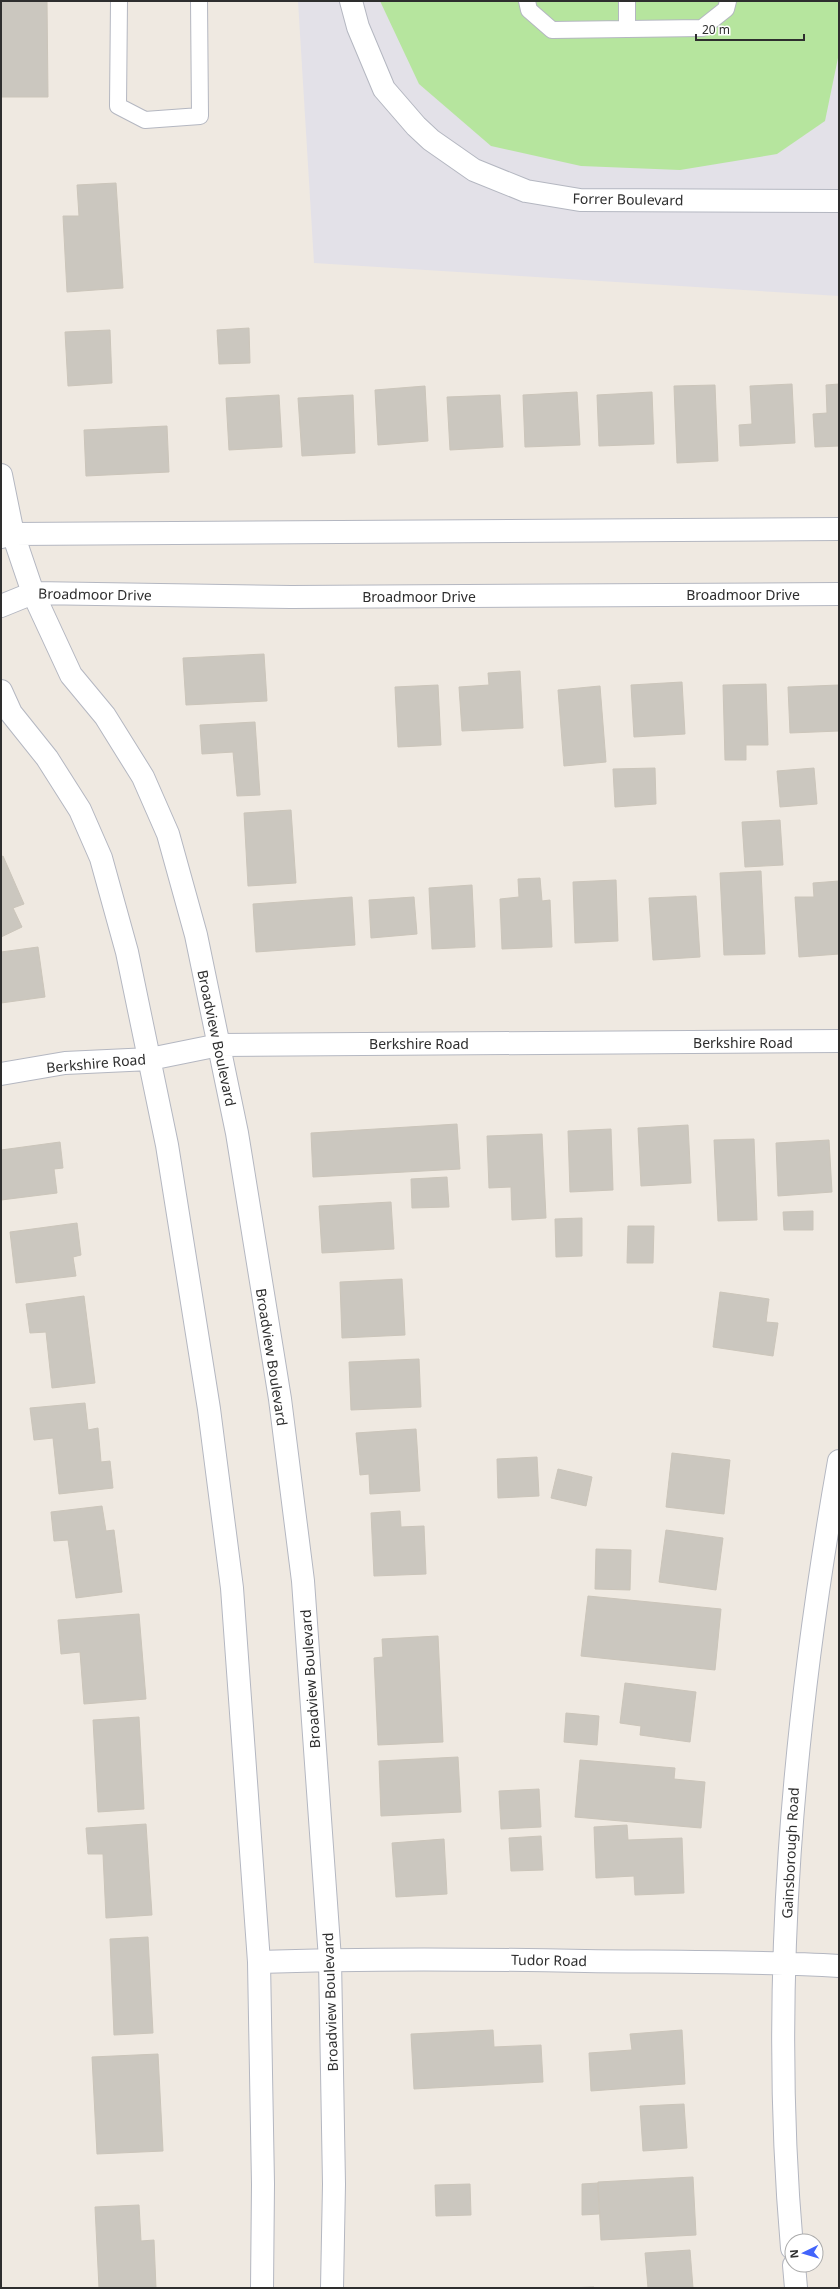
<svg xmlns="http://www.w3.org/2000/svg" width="840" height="2289" font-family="'Noto Sans',sans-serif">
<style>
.industrial{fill:#e3e1e8}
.green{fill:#b6e59e}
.building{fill:#cbc7bf;stroke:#cbc5ba}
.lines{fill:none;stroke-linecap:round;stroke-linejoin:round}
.service-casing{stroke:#b4b7c1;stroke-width:18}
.minor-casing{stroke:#b4b7c1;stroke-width:24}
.service{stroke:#fff;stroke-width:16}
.minor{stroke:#fff;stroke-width:22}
.labels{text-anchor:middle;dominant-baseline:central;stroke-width:3.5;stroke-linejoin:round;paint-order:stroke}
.street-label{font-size:14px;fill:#2e2e2e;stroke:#fff}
</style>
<rect width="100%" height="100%" fill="#efe9e1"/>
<path class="industrial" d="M 298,1 L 839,1 L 839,296 L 314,263 Z"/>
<path class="green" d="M 380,1 L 839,1 L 839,53 L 825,121 L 777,154 L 680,170 L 581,166 L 491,146 L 419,84 Z"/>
<path class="building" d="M 1,1 L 47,1 L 48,97 L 1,97 Z
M 116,183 L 123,288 L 67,292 L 63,216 L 79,216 L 77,185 Z
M 249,328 L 250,363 L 219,364 L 217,330 Z
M 110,330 L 112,383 L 68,386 L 65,332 Z
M 792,384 L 795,443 L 740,446 L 739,425 L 752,424 L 750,386 Z
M 839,384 L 839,446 L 815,447 L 813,414 L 827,413 L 826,385 Z
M 715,385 L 718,461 L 677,463 L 674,386 Z
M 425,386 L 428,441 L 378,445 L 375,390 Z
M 577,392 L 580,445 L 525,447 L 523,395 Z
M 652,392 L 654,444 L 599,446 L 597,395 Z
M 279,395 L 282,447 L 229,450 L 226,398 Z
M 353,395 L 355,453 L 302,456 L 298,398 Z
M 500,395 L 503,447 L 450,450 L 447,397 Z
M 167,426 L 169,472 L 86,476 L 84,430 Z
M 264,654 L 267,701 L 186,705 L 183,658 Z
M 520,671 L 523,728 L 462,731 L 459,687 L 489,685 L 488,673 Z
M 682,682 L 685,734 L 634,737 L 631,685 Z
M 766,684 L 768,745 L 746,745 L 746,760 L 725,760 L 723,685 Z
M 438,685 L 441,745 L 398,747 L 395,687 Z
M 839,685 L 839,731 L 790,733 L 788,687 Z
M 600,686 L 606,762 L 564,766 L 558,690 Z
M 255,722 L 260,795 L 237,796 L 233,752 L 202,754 L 200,725 Z
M 655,768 L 656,804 L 615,807 L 613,769 Z
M 814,768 L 817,804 L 780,807 L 777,771 Z
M 291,810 L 296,883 L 248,886 L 244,813 Z
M 780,820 L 783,865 L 745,867 L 742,822 Z
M 3,856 L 24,904 L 13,908 L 22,927 L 1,937 L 1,857 Z
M 761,871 L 765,954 L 724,955 L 720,873 Z
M 540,878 L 542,901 L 550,900 L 552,947 L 502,949 L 500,899 L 519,897 L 518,879 Z
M 616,880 L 618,941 L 575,943 L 573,882 Z
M 839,881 L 839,954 L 799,957 L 795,897 L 814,897 L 813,883 Z
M 472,885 L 475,947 L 432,949 L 429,888 Z
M 696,896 L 700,957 L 653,960 L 649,898 Z
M 352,897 L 355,945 L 256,952 L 253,904 Z
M 414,897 L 417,934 L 371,938 L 369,900 Z
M 38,947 L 45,997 L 1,1003 L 1,952 Z
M 457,1124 L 460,1169 L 313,1177 L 311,1133 Z
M 688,1125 L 691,1183 L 641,1186 L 638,1128 Z
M 611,1129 L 613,1190 L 570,1192 L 568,1131 Z
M 542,1134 L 546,1218 L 512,1220 L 511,1187 L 489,1188 L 487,1136 Z
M 754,1139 L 757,1220 L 718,1221 L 714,1140 Z
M 829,1140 L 832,1192 L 778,1196 L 776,1143 Z
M 60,1142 L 63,1168 L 54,1169 L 57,1193 L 1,1200 L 1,1150 Z
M 447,1177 L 449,1207 L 412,1208 L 411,1179 Z
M 391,1202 L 394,1249 L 322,1253 L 319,1206 Z
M 813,1211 L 813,1230 L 784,1230 L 783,1212 Z
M 582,1218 L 582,1256 L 556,1257 L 555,1219 Z
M 77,1223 L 81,1255 L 73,1257 L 76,1276 L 16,1283 L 10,1232 Z
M 628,1226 L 654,1226 L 653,1263 L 627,1263 Z
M 402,1279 L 405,1335 L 342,1338 L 340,1282 Z
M 720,1292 L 769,1299 L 766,1322 L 778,1323 L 773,1356 L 713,1347 Z
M 84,1296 L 95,1383 L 52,1388 L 46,1332 L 30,1333 L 26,1304 Z
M 419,1359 L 421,1407 L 351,1410 L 349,1362 Z
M 85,1403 L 88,1430 L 98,1428 L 101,1462 L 110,1461 L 113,1488 L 59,1494 L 53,1438 L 34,1440 L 30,1408 Z
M 416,1429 L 420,1491 L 370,1494 L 369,1474 L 360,1475 L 356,1433 Z
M 672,1453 L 730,1460 L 724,1514 L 666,1507 Z
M 537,1457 L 539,1496 L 498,1498 L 497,1459 Z
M 558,1469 L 592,1477 L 586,1506 L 551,1498 Z
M 102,1506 L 106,1531 L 114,1530 L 122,1592 L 76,1598 L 68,1540 L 54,1541 L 51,1512 Z
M 400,1511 L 401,1527 L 424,1526 L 426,1574 L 374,1576 L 371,1513 Z
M 666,1530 L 723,1538 L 716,1590 L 659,1582 Z
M 596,1549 L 631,1550 L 630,1590 L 595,1589 Z
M 588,1596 L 721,1609 L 715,1670 L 581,1656 Z
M 139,1614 L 146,1699 L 84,1704 L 80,1652 L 61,1654 L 58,1620 Z
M 438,1636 L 443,1742 L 378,1745 L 374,1658 L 383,1657 L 382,1639 Z
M 625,1683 L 696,1692 L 690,1742 L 640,1735 L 641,1726 L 620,1723 Z
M 566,1713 L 599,1716 L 597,1745 L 564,1742 Z
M 139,1717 L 144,1809 L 98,1812 L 93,1720 Z
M 458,1757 L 461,1812 L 381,1816 L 379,1761 Z
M 580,1760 L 675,1768 L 674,1779 L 705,1782 L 701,1828 L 575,1817 Z
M 539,1789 L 541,1827 L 501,1829 L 499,1791 Z
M 146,1824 L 152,1915 L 106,1918 L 103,1854 L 88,1854 L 86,1828 Z
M 627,1825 L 628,1840 L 682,1838 L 684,1893 L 635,1895 L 634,1876 L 596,1878 L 594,1827 Z
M 541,1836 L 543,1870 L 511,1871 L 509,1838 Z
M 444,1839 L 447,1894 L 396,1897 L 392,1843 Z
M 148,1937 L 153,2033 L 114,2035 L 110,1939 Z
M 493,2030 L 494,2047 L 541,2045 L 543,2082 L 414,2089 L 411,2034 Z
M 682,2030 L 685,2084 L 591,2091 L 589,2053 L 632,2050 L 630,2034 Z
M 158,2054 L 163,2151 L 97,2154 L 92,2057 Z
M 684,2104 L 687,2148 L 643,2151 L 640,2106 Z
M 693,2177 L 696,2235 L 601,2240 L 598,2182 Z
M 598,2183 L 599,2214 L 582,2215 L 582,2184 Z
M 470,2184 L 471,2215 L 436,2216 L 435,2185 Z
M 139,2205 L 141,2241 L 154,2240 L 156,2288 L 99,2288 L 95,2207 Z
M 690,2250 L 693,2288 L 648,2288 L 645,2253 Z
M 594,2287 L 594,2288 L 566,2288 Z"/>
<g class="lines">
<g class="service-casing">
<path id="service" d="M 119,1 L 118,106 L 145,120 L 200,116 L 199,1
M 527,1 L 529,10 L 552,30 L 702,28 L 726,9 L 728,1
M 627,29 L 627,1"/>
</g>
<g class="minor-casing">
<path id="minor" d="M 351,1 L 358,27 L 384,89 L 416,126 L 431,140 L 474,170 L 526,191 L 580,200 L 839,201
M 1,475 L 13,534 L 33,593 L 71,675 L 105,716 L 143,777 L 168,834 L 196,935 L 237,1133 L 280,1399 L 303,1581 L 330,1959 L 334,2184 L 332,2288
M 1,537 L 13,534 L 839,529
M 1,606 L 33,593 L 291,597 L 839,594
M 1,691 L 11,713 L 47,758 L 80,810 L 101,858 L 127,952 L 167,1145 L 209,1409 L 232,1588 L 259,1962 L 263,2184 L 262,2288
M 1,1074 L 65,1063 L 150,1059 L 219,1045 L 839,1041
M 259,1962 C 368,1958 477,1959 585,1961 C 670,1962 755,1961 839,1966
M 792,2248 C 769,1985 793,1721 839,1461
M 794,2265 L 796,2288"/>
</g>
<use href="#service" class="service"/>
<use href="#minor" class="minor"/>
</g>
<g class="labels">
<g class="street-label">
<text transform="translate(628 199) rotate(1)">Forrer Boulevard</text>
<text transform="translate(95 594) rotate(1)">Broadmoor Drive</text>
<text x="743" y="594">Broadmoor Drive</text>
<text x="419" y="596">Broadmoor Drive</text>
<text transform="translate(217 1038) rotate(78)">Broadview Boulevard</text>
<text x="743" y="1042">Berkshire Road</text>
<text x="419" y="1043">Berkshire Road</text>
<text transform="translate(96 1063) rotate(-5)">Berkshire Road</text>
<text transform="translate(272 1357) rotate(81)">Broadview Boulevard</text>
<text transform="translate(310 1679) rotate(-94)">Broadview Boulevard</text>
<text transform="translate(790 1853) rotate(-87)">Gainsborough Road</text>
<text transform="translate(549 1960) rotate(1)">Tudor Road</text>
<text transform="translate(330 2002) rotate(-92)">Broadview Boulevard</text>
</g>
</g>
<rect width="840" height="2289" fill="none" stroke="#2e2e2e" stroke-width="4"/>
<g transform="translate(804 2253) rotate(265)"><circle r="19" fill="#ffffff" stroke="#ababab"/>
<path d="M0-3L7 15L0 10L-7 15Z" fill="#4264fb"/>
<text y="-6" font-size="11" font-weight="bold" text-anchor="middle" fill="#2e2e2e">N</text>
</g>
<path d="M696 34v6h108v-6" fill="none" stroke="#2e2e2e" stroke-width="2"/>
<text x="702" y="34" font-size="12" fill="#2e2e2e" stroke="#ffffff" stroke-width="3" paint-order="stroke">20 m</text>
</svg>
